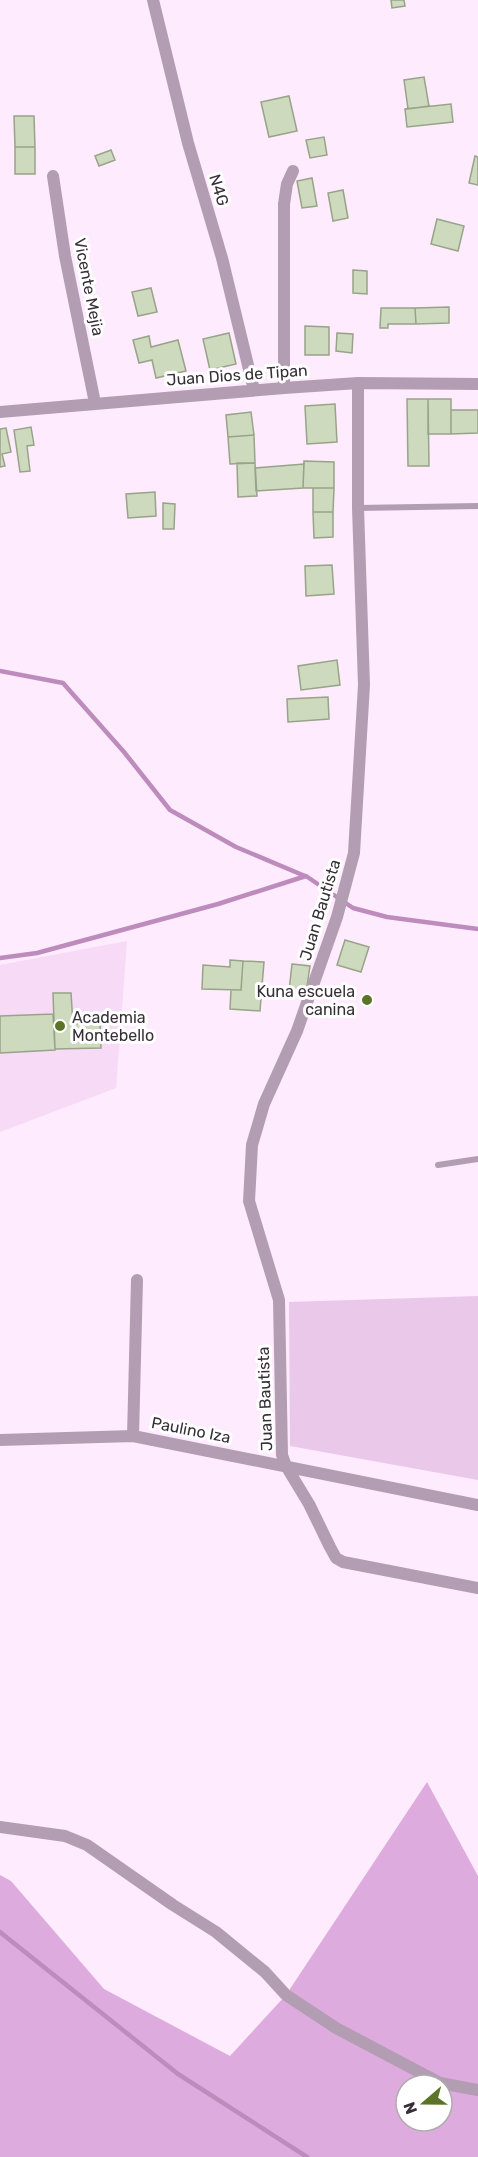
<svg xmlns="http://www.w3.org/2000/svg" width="478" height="2157" font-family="Rubik,sans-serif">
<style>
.built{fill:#f7daf6}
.green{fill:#eac8ea}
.forest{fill:#ddabdd;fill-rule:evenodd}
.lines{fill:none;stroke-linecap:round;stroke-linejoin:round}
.stream{stroke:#bd8cbd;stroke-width:4.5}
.building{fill:#cedabe;stroke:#98a389;stroke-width:1.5}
.service{stroke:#b39db3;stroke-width:6}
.minor{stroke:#b39db3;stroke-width:12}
.poi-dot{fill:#5b7427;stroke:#fff;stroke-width:2}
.labels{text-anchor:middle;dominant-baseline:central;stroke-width:6;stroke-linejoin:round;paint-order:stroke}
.street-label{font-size:16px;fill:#372f37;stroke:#fff}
.poi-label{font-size:16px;fill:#372f37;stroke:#fff;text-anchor:end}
</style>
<rect width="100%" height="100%" fill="#feebfd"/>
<path class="built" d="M 127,941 L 116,1088 L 0,1132 L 0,965 Z"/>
<path class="green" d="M 478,1296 L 478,1480 L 290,1446 L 289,1302 Z"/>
<path class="forest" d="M 427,1782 L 478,1876 L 478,2157 L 0,2157 L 0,1875 L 11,1881 L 104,1989 L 230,2056 L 286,1995 ZM 406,2085 L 442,2085 L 442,2121 L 406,2121 Z"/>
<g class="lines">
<path class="stream" d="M 0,671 L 63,683 L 124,752 L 170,810 L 236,847 L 305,876
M 0,958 L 37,953 L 218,904 L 306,876 L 353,908 L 387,917 L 478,929
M 0,1932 L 178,2074 L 307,2157"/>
</g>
<path class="building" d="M 391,0 L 404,0 L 405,6 L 392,8 Z
M 424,77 L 429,106 L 408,109 L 404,80 Z
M 289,96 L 297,131 L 269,137 L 261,102 Z
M 451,104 L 453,122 L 407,127 L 405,109 Z
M 14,116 L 34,116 L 35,147 L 15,147 Z
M 324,137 L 327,155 L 310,158 L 306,140 Z
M 15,147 L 35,147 L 35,174 L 15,174 Z
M 111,150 L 115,160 L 99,166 L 95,156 Z
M 475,156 L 478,157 L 478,185 L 469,183 Z
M 312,178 L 317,206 L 302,208 L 297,181 Z
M 343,190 L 348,218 L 333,221 L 328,193 Z
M 437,219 L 464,226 L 458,251 L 431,244 Z
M 353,270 L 367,271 L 367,294 L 353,293 Z
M 151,288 L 157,312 L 138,316 L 132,292 Z
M 449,307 L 449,323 L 416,324 L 415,308 Z
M 381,308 L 415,308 L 416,324 L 388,324 L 388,328 L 380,328 Z
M 305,326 L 329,327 L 329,355 L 305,355 Z
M 229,333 L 236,364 L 210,370 L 203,339 Z
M 337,333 L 353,334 L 352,353 L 336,351 Z
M 149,336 L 151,347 L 178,340 L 186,371 L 156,378 L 152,360 L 139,363 L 133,340 Z
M 407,399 L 428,399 L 429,466 L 408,466 Z
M 428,399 L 451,399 L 451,434 L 428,434 Z
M 335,404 L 337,442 L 307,444 L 305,406 Z
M 451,410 L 478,410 L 478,433 L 451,434 Z
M 251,412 L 254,435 L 228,437 L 226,415 Z
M 31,427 L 34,445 L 27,446 L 30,471 L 20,472 L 14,430 Z
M 6,428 L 11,452 L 2,454 L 5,466 L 0,467 L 0,429 Z
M 254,435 L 255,463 L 230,464 L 228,437 Z
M 304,461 L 334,462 L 334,488 L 303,488 Z
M 237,463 L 255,463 L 257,496 L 238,497 Z
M 304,464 L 303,488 L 256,491 L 255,468 Z
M 313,488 L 334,488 L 333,512 L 313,512 Z
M 155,492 L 156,516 L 128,518 L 126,494 Z
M 163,503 L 175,504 L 174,529 L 163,529 Z
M 313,512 L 333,512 L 333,537 L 314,538 Z
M 332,565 L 334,594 L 306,596 L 305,566 Z
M 337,660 L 340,685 L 301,690 L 298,666 Z
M 328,697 L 329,719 L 288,722 L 287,699 Z
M 345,940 L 369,947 L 361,972 L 337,965 Z
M 230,960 L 243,961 L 241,990 L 202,989 L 203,965 L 230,967 Z
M 243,961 L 264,962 L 260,1011 L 230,1009 L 231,990 L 241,990 Z
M 292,964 L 310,966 L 306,993 L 289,991 Z
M 53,993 L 71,993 L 73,1024 L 100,1023 L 101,1048 L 55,1049 Z
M 53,1014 L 55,1050 L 0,1053 L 0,1016 Z"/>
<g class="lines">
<path class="service" d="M 358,508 L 478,506
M 438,1165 L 478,1159"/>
<path class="minor" d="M 153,0 L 188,143 L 222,258 L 254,390
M 53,176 L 65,256 L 95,403
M 358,383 L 358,508 L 364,685 L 354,853 L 337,917 L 297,1031 L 264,1104 L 252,1145 L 249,1201 L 279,1300 L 282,1455 L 286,1466 L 309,1504 L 330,1547 L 336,1558 L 343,1562 L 478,1588
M 284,388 L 284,204 L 287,184 L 293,171
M 0,412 L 284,388 L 358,383 L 478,384
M 133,1436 L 137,1280
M 0,1440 L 133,1436 L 478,1505
M 0,1827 L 65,1836 L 87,1845 L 173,1905 L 216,1932 L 265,1972 L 286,1995 L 336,2028 L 440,2083 L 478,2090"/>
</g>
<g class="poi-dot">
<circle cx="367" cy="1000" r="6"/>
<circle cx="60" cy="1026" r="6"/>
</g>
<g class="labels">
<g class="street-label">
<text transform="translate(219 190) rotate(73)">N4G</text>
<text transform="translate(89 287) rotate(79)">Vicente Mejia</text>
<text transform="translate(237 375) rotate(-4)">Juan Dios de Tipan</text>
<text transform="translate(320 910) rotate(-73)">Juan Bautista</text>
<text transform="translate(265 1399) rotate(-92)">Juan Bautista</text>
<text transform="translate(191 1430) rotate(11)">Paulino Iza</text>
</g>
<g class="poi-label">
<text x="355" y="991">Kuna escuela<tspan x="355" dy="18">canina</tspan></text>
<text x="72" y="1017" text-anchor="start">Academia<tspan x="72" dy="18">Montebello</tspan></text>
</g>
</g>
<g transform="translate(424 2103) rotate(250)"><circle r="28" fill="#ffffff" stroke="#afacaf" stroke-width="1.5"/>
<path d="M0-4.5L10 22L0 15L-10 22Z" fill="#5b7427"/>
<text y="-9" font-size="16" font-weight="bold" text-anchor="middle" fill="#372f37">N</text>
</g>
</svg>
